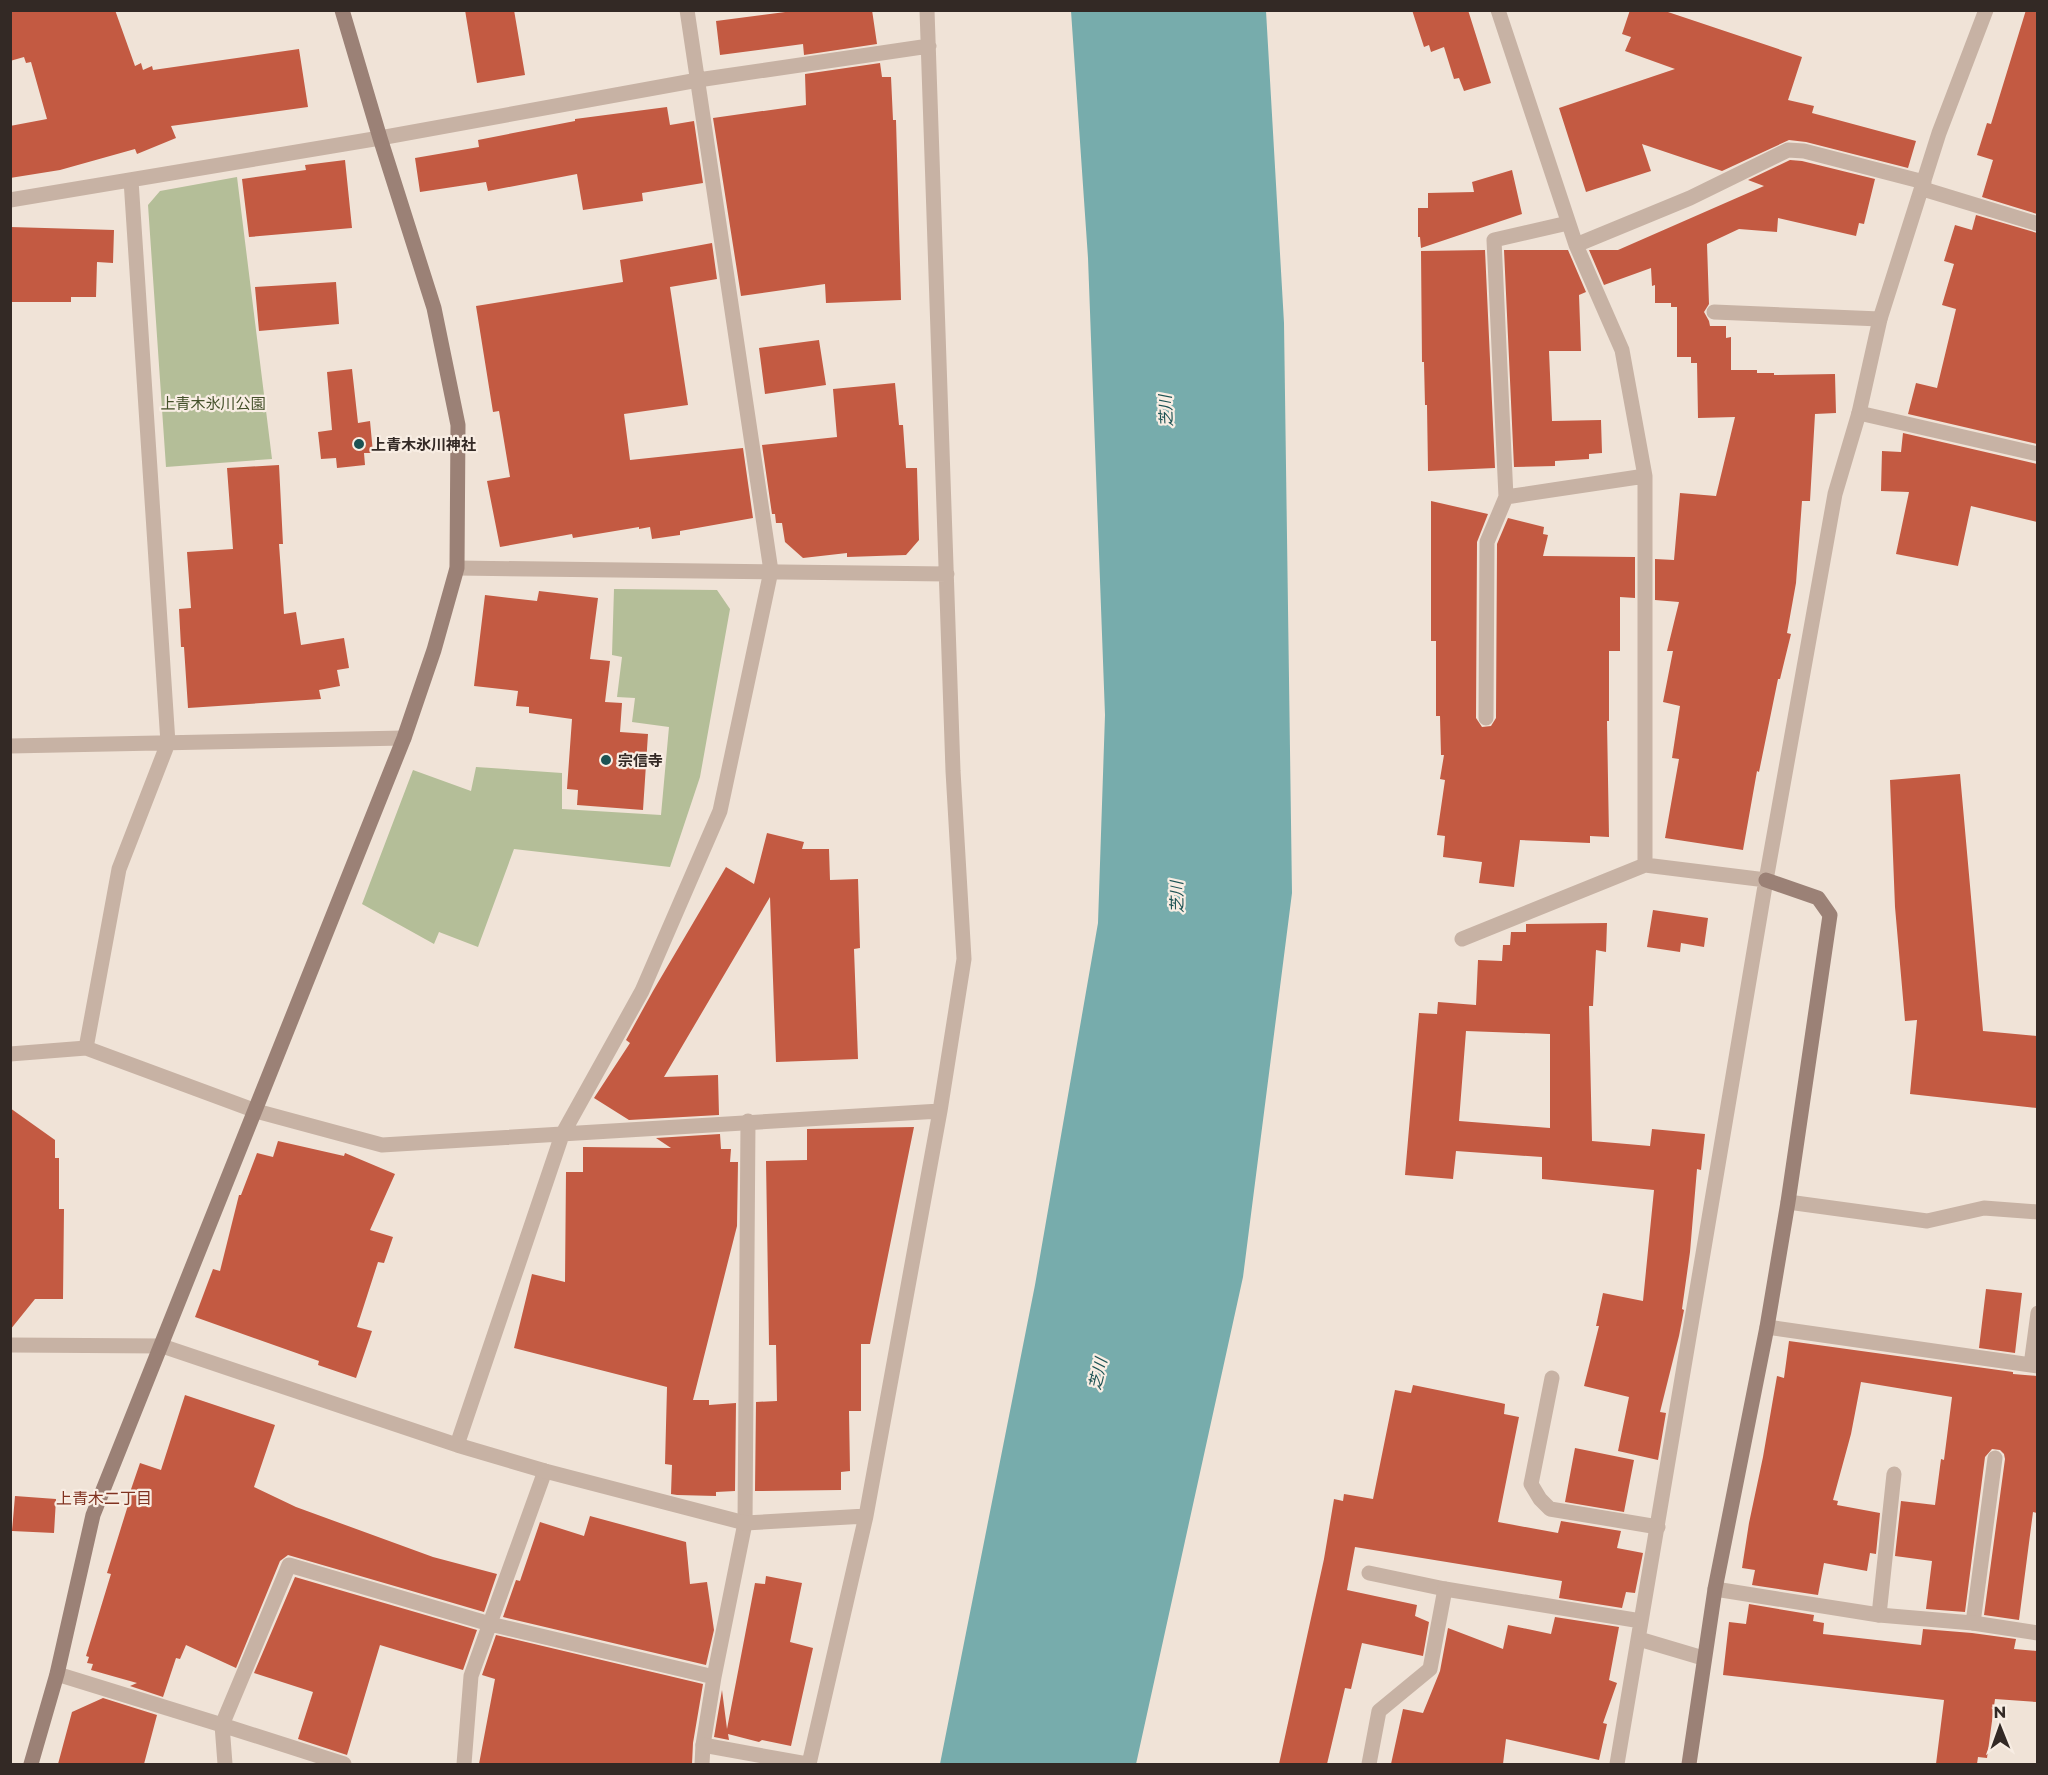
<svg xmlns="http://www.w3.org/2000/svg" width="2048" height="1775" font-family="Montserrat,'Noto Sans JP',sans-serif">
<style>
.green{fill:#b4be98}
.water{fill:#77acac}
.building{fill:#c35a42;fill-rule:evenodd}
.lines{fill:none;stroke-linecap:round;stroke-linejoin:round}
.lane{stroke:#c7b2a4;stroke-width:15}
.street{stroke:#c7b2a4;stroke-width:15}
.secondary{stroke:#9b8176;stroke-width:15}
.poi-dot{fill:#1c5253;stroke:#f8ede3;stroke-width:2}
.labels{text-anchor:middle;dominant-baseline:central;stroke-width:4.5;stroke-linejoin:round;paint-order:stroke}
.park-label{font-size:15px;fill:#44502a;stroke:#f8ede3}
.poi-label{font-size:15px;font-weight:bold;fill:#332925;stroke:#f8ede3;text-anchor:start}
.water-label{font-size:16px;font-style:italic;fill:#1c5253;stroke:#f8ede3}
.neighbourhood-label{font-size:16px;fill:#803220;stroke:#f8ede3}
</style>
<rect width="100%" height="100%" fill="#f0e3d7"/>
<path class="green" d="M 237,177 L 272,459 L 166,467 L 148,205 L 160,191 Z
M 614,589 L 717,590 L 730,609 L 700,777 L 670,867 L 514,849 L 478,947 L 439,932 L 434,944 L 362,904 L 413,770 L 471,791 L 476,767 L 562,773 L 562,809 L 661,815 L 669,727 L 632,722 L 635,698 L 617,697 L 622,657 L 612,655 Z"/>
<path class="water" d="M 1071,11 L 1266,11 L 1284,323 L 1292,893 L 1243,1277 L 1136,1764 L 940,1764 L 1035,1285 L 1098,923 L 1105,715 L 1088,258 Z"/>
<path class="building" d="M 10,10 L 115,10 L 135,66 L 141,63 L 143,70 L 152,66 L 153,70 L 299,49 L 308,107 L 171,126 L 176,138 L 137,154 L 135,149 L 60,170 L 10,178 L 10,126 L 47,119 L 31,62 L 26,63 L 24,57 L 10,61 Z
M 465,10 L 514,10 L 525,75 L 477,83 Z
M 872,10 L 877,44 L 804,55 L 803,44 L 720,55 L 716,21 L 793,11 Z
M 1412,10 L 1468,10 L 1491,83 L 1464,91 L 1459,78 L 1454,79 L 1444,47 L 1431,52 L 1429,45 L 1424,47 Z
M 1630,10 L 1662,10 L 1802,57 L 1788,100 L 1814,106 L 1812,113 L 1916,141 L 1908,168 L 1806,142 L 1789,140 L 1722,171 L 1642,144 L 1651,171 L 1586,192 L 1559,108 L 1675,69 L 1625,51 L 1631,37 L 1622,34 Z
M 2026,10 L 2037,10 L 2037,214 L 1982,197 L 1993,160 L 1977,155 L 1987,123 L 1991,124 Z
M 880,63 L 882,77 L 891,77 L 893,120 L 896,120 L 901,300 L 826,303 L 825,284 L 741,296 L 713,118 L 806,105 L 805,74 Z
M 667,107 L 670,125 L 694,121 L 703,183 L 642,193 L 643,201 L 583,210 L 577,174 L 488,191 L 486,182 L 420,192 L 415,158 L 479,147 L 478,140 L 575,121 L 575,119 Z
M 345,160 L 352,228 L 249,237 L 242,179 L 306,170 L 305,165 Z
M 1790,160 L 1802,161 L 1875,179 L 1864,224 L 1859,223 L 1856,236 L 1778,218 L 1777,232 L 1739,229 L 1707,244 L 1709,304 L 1704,312 L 1709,321 L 1710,326 L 1726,326 L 1726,338 L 1731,337 L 1731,370 L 1757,370 L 1757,373 L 1774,373 L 1774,375 L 1835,374 L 1836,413 L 1815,414 L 1810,501 L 1802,501 L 1796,583 L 1787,633 L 1791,634 L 1780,679 L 1778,679 L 1759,772 L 1757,771 L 1743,850 L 1665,838 L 1679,759 L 1672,758 L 1680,706 L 1663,702 L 1673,651 L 1667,651 L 1679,602 L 1655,600 L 1655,559 L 1674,560 L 1680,493 L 1716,496 L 1735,417 L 1698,418 L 1697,363 L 1691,363 L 1691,357 L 1677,357 L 1677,307 L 1671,307 L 1671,303 L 1655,303 L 1655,285 L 1652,286 L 1651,268 L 1604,285 L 1589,250 L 1618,250 L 1764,186 L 1748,180 Z
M 1512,170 L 1522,214 L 1421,248 L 1420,237 L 1418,237 L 1418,208 L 1428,208 L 1428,193 L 1474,192 L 1472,182 Z
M 1976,215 L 2037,233 L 2037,444 L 1908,414 L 1916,383 L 1937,388 L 1956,309 L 1942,305 L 1954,264 L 1944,261 L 1955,225 L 1972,230 Z
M 10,227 L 114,230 L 113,263 L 97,262 L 96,297 L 71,297 L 71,302 L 10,302 Z
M 712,243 L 717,279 L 670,287 L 688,405 L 624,414 L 630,460 L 743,448 L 753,518 L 680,531 L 680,535 L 652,539 L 650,527 L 639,529 L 639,527 L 573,538 L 572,534 L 500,547 L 487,481 L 510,477 L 499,411 L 493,412 L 476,306 L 623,282 L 620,260 Z
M 1485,250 L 1495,468 L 1428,471 L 1427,405 L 1425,405 L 1424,362 L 1422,362 L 1421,251 Z
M 1504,250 L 1568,250 L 1586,292 L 1579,295 L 1581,351 L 1549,351 L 1552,421 L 1601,420 L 1602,453 L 1589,454 L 1589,459 L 1555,461 L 1555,466 L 1514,467 Z
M 336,282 L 339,324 L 259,331 L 255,287 Z
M 819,340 L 826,385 L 765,394 L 759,348 Z
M 352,369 L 358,423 L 370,421 L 373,453 L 364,453 L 365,465 L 337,468 L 336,458 L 321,459 L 318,432 L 332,430 L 327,372 Z
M 895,383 L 899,425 L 903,425 L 906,468 L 917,468 L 919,540 L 906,555 L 847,557 L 847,553 L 803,558 L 785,542 L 782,523 L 776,523 L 775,514 L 772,514 L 762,445 L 837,437 L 833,389 Z
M 1903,433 L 2037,464 L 2037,522 L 1971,506 L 1958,566 L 1896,554 L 1909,492 L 1881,491 L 1882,451 L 1901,452 Z
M 279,465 L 283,544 L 279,544 L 284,614 L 296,612 L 301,645 L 344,638 L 349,668 L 337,670 L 340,686 L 319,690 L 321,699 L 188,708 L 184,647 L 181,647 L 179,609 L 191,608 L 187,552 L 233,549 L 227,468 Z
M 1431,501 L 1488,514 L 1477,542 L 1476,718 L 1482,727 L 1491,726 L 1496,718 L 1497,544 L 1508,518 L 1544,527 L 1543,534 L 1548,535 L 1543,556 L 1635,557 L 1635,598 L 1620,597 L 1620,651 L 1609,651 L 1609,721 L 1607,721 L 1609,837 L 1590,836 L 1590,843 L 1520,840 L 1514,887 L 1479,883 L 1482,862 L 1443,857 L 1445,836 L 1437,835 L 1445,780 L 1440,779 L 1444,755 L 1441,755 L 1440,716 L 1436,716 L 1436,641 L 1431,641 Z
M 539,591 L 598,598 L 590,659 L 610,661 L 605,702 L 622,703 L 620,732 L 648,734 L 643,810 L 577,805 L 578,790 L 567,789 L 572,719 L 529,713 L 529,707 L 516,706 L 518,691 L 474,686 L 485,595 L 537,601 Z
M 1960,774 L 1983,1031 L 2037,1036 L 2037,1108 L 1910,1094 L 1917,1020 L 1905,1021 L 1895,907 L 1890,780 Z
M 767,833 L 804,842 L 802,849 L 829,849 L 830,880 L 858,879 L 860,948 L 854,949 L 858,1059 L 776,1062 L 770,897 L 664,1077 L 718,1075 L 719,1115 L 629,1120 L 594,1098 L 630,1043 L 626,1040 L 653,991 L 726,867 L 754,884 Z
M 1653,910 L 1708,918 L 1704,947 L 1681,943 L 1680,952 L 1647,947 Z
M 1607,923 L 1606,952 L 1596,950 L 1593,1006 L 1589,1006 L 1592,1141 L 1650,1146 L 1652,1129 L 1705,1134 L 1701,1170 L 1697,1169 L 1690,1252 L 1682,1309 L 1684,1310 L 1679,1336 L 1660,1412 L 1666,1413 L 1658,1460 L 1618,1451 L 1629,1397 L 1584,1386 L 1599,1326 L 1596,1326 L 1603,1293 L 1643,1301 L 1654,1190 L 1542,1179 L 1542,1157 L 1456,1151 L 1453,1179 L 1405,1175 L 1419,1013 L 1437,1014 L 1438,1002 L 1476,1005 L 1478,960 L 1502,961 L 1503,945 L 1510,945 L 1511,932 L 1526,932 L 1526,924 ZM 1466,1031 L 1550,1034 L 1550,1128 L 1459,1121 Z
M 10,1108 L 55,1140 L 55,1158 L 59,1158 L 59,1209 L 64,1209 L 63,1299 L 35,1299 L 10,1330 Z
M 914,1127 L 870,1344 L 861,1344 L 861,1411 L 849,1411 L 850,1471 L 841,1472 L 841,1490 L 755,1491 L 756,1402 L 777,1401 L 776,1345 L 769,1345 L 766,1161 L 807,1160 L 807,1129 Z
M 720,1134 L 721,1149 L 731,1149 L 730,1162 L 738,1162 L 737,1226 L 693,1400 L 709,1400 L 709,1405 L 736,1403 L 735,1491 L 716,1492 L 716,1496 L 677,1495 L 671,1494 L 672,1465 L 665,1464 L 667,1387 L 514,1348 L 532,1274 L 565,1282 L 566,1172 L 583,1172 L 583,1147 L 671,1148 L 656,1138 Z
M 278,1141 L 344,1156 L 345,1153 L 395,1174 L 370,1230 L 393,1237 L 384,1263 L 378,1262 L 357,1327 L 372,1331 L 356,1378 L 318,1365 L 319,1361 L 195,1317 L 213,1269 L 220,1271 L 239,1195 L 241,1195 L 257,1153 L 273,1157 Z
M 1986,1289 L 2022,1293 L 2015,1353 L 1979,1348 Z
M 1789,1341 L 2013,1372 L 2013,1374 L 2037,1376 L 2037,1513 L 2033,1512 L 2019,1620 L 1984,1615 L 2005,1459 L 2004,1454 L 2000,1450 L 1992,1449 L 1985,1457 L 1965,1612 L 1926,1609 L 1932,1561 L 1895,1556 L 1901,1501 L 1935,1505 L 1941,1459 L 1944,1460 L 1952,1397 L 1861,1382 L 1851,1434 L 1833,1500 L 1838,1501 L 1837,1505 L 1880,1513 L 1876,1554 L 1870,1553 L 1867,1571 L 1824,1563 L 1818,1595 L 1752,1585 L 1755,1570 L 1742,1568 L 1749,1523 L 1763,1457 L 1777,1376 L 1784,1378 Z
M 1413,1385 L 1501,1403 L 1505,1404 L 1504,1414 L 1519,1417 L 1498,1522 L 1558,1533 L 1561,1521 L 1621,1531 L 1617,1548 L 1643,1553 L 1635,1593 L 1626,1592 L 1622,1608 L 1559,1598 L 1562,1581 L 1355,1547 L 1347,1590 L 1417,1605 L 1415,1616 L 1429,1622 L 1423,1656 L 1362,1643 L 1351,1689 L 1345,1688 L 1327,1764 L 1279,1764 L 1324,1559 L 1334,1499 L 1343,1501 L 1344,1494 L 1373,1499 L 1395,1390 L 1411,1393 Z
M 185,1395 L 275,1425 L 254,1487 L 296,1507 L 433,1557 L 497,1574 L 484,1612 L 288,1555 L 280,1561 L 236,1668 L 186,1645 L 180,1659 L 176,1658 L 163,1697 L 130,1686 L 137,1683 L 91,1670 L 93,1664 L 87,1663 L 89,1657 L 86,1656 L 111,1574 L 107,1573 L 129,1502 L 127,1501 L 140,1463 L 161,1470 Z
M 1575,1448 L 1634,1460 L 1624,1512 L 1565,1502 Z
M 15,1496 L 56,1499 L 54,1533 L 12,1531 Z
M 590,1516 L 686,1542 L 690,1584 L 707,1582 L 714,1630 L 706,1665 L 503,1617 L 516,1580 L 520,1581 L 540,1522 L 584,1536 Z
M 766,1576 L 802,1583 L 790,1642 L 813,1648 L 791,1746 L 762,1740 L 759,1742 L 728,1734 L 729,1740 L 714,1737 L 722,1690 L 727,1729 L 755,1583 L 765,1584 Z
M 295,1577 L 477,1630 L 463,1670 L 380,1645 L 347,1755 L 298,1739 L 313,1692 L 254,1673 Z
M 1749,1604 L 1814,1615 L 1813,1621 L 1824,1623 L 1823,1634 L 1921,1645 L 1923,1629 L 1972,1633 L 2016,1639 L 2014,1649 L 2037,1651 L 2037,1702 L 1995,1699 L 1987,1758 L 1978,1757 L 1977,1764 L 1936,1764 L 1944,1700 L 1723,1675 L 1729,1622 L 1746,1624 Z
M 1555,1617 L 1619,1627 L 1609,1680 L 1617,1683 L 1603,1723 L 1607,1724 L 1599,1760 L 1506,1739 L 1503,1764 L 1391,1764 L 1403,1709 L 1423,1713 L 1440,1671 L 1448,1628 L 1503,1649 L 1508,1625 L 1551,1634 Z
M 496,1635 L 703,1684 L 693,1743 L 692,1764 L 479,1764 L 495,1679 L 482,1675 Z
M 103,1698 L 157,1715 L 144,1764 L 58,1764 L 72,1712 Z"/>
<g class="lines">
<path class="lane" d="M 1714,312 L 1880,319
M 1859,413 L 2038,454
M 2038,1313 L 2031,1365 L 2038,1366
M 1767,1327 L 2031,1365
M 1552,1378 L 1531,1484 L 1540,1499 L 1550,1509 L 1658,1527
M 1369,1573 L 1445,1589
M 1879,1615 L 1894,1474
M 1973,1623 L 1995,1458
M 57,1674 L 222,1725 L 344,1764
M 225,1764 L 222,1725 L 289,1565 L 490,1624 L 714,1677
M 464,1764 L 471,1676 L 545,1471
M 702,1764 L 703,1745 L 714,1677 L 745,1523 L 748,1121"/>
<path class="street" d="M 1498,10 L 1576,245 L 1622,350 L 1645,476 L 1645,865
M 1923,189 L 2038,224
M 10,200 L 380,138 L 698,80 L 929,46
M 1576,245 L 1690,198 L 1788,150 L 1804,151 L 1924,182
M 1506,497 L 1494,240 L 1568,223
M 457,568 L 947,574
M 1486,718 L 1487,542 L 1506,497 L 1645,476
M 10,746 L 404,738
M 1462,939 L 1645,865 L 1766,880
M 86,1048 L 119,869 L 168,743 L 131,180
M 10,1054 L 86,1048 L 256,1111 L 382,1145 L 940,1111
M 1788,1202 L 1927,1221 L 1984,1208 L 2038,1212
M 10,1345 L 162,1346 L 457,1445 L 545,1471 L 745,1523 L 866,1516
M 457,1445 L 562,1135 L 642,991 L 720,811 L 771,571 L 687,10
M 1715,1589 L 1879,1615 L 1973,1623 L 2038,1633
M 1639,1639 L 1703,1658
M 703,1745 L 807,1764
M 809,1764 L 866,1516 L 940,1111 L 964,959 L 953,771 L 927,10
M 1369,1764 L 1379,1711 L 1430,1669 L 1445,1589 L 1641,1621
M 1617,1764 L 1766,880 L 1835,494 L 1859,413 L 1880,319 L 1939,133 L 1986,10"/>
<path class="secondary" d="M 31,1764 L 57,1674 L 93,1515 L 404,738 L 434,650 L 457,568 L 458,425 L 434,308 L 380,138 L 342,10
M 1689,1764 L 1715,1589 L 1767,1327 L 1788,1202 L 1830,915 L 1818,898 L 1766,880"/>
</g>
<g class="poi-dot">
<circle cx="359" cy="444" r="6"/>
<circle cx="606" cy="760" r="6"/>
</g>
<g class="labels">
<g class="park-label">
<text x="213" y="403">上青木氷川公園</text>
</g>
<g class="poi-label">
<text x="371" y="444">上青木氷川神社</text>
<text x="618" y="760">宗信寺</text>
</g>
<g class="water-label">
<text transform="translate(1166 411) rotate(-93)">芝川</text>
<text transform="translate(1177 897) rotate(-91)">芝川</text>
<text transform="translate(1098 1374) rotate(-77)">芝川</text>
</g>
<g class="neighbourhood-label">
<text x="104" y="1498">上青木二丁目</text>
</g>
</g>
<rect width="2048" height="1775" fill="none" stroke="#332925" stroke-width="24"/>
<g transform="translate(2000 1727) rotate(359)" stroke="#f8ede3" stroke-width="4.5" paint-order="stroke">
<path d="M0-4.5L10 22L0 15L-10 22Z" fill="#332925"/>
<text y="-9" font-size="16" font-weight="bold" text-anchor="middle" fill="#332925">N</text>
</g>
</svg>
